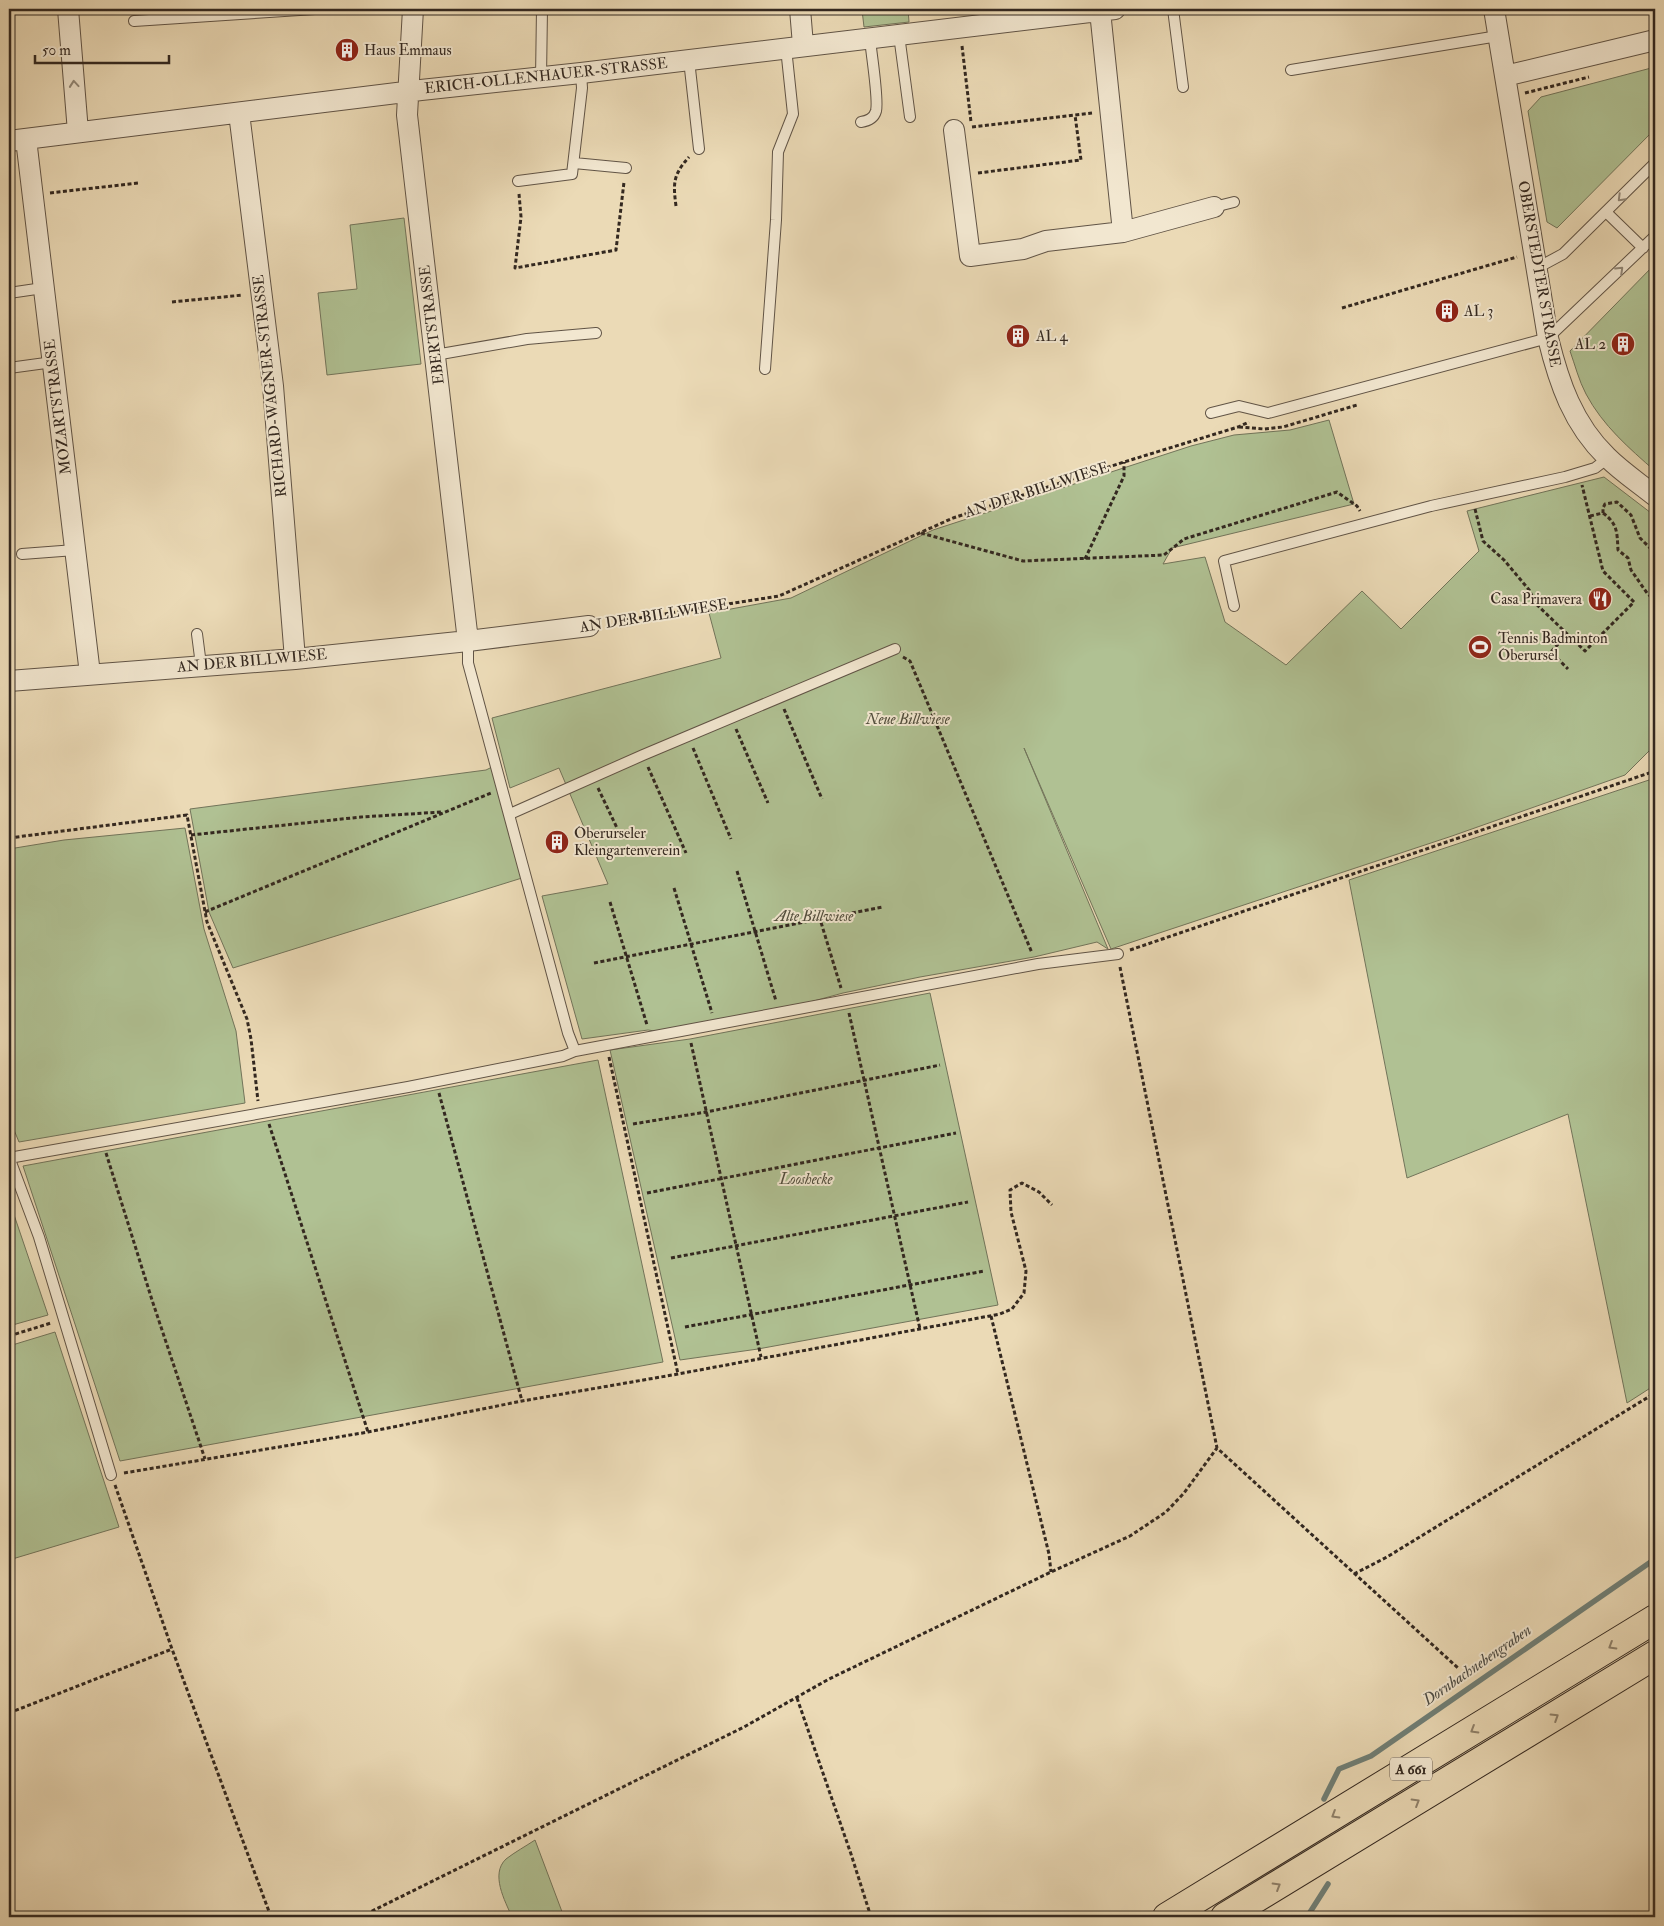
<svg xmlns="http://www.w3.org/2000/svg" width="1664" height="1926" font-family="'IM FELL Double Pica',serif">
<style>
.green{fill:#b0c193;stroke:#72745a}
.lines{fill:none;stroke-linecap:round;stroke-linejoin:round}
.stream{stroke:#708078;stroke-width:5.5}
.lane-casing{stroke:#615446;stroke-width:12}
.street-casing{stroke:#615446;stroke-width:22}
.highway-casing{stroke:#332820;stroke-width:30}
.path{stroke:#332820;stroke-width:3;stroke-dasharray:4 2.5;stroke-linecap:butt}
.lane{stroke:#f2e7d0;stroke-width:10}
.street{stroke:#f2e7d0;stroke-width:20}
.highway{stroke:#ebdab6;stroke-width:28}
.oneway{stroke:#928878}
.oneway2{stroke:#8f816b}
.labels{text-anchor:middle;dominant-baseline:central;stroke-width:4;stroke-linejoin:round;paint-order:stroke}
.shield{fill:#f2e7d0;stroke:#6c6155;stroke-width:1}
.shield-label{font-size:14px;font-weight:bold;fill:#332820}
.poi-label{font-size:15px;fill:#332820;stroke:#f2e7d0;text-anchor:start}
.street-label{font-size:15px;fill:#332820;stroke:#f2e7d0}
.park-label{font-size:15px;font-style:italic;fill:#524e3d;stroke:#f2e7d0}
.water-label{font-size:16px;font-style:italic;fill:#4c4c45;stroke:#f2e7d0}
</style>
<rect width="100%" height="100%" fill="#ebdab6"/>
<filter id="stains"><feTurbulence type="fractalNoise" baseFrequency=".004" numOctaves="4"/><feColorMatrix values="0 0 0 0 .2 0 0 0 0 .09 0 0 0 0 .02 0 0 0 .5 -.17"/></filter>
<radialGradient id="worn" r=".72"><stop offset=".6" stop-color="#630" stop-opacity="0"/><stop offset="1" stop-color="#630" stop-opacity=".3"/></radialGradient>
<path class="green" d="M 857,9 L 908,9 L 909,22 L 864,27 L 862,10 L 857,10 Z
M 1655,67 L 1655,129 L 1557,228 L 1547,222 L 1528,111 L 1541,97 Z
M 404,218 L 421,364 L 327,375 L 318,293 L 357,289 L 350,225 Z
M 1655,264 L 1655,471 C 1629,448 1603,426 1586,394 C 1579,381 1575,365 1570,351 Z
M 1329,420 L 1354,504 L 1172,548 L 1163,564 L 1205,557 L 1225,622 L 1286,665 L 1362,591 L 1401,629 L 1479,551 L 1467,511 L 1604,477 L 1655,516 L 1655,745 L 1625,775 L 1452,836 L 1111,949 L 1024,748 L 1108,949 L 1097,942 L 1034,957 L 920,977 L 843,993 L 788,1008 L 662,1032 L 648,1030 L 582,1039 L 542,896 L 608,884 L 559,768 L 510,788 L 492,718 L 721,658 L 709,613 L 791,598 L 933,530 L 1191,446 L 1234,435 L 1290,430 Z
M 492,767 L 522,878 L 233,968 L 209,912 L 190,809 L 486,770 Z
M 1655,778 L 1655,1385 L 1627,1403 L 1568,1114 L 1407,1178 L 1349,880 Z
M 185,828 L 204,929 L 236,1031 L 245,1103 L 19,1142 L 9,1118 L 9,849 L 64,840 Z
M 930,993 L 998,1305 L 758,1349 L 680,1360 L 610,1050 L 690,1039 Z
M 598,1060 L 663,1362 L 120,1461 L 23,1166 Z
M 9,1200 L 48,1315 L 9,1326 Z
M 55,1332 L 119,1527 L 9,1560 L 9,1346 Z
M 535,1840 L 564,1917 L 512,1917 C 505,1901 490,1874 506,1859 C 515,1852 526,1846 535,1840 Z"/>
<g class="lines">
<path class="stream" d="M 1324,1799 L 1339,1769 L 1371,1756 L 1655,1559
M 1307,1917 L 1328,1884"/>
<g class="lane-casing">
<path id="lane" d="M 1173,9 L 1183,87
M 134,21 L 315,9
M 899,35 L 910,117
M 689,60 L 699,149
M 1291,70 L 1498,36
M 541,78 L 542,9
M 861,122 C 868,121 874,118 876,111 C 879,99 871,53 870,38
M 574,163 L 626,168
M 518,181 L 572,174 L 582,88 L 581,73
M 1214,207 L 1234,202
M 1606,212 L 1643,248
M 1537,268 L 1563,254 L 1655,163
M 9,293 L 43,288
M 435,355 L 527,339 L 596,333
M 9,368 L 53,362
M 765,369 L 776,220 L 778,152 L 793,114 L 786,48
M 1211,413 L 1239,406 L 1268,413 L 1548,338 L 1655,236
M 22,554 L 75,550
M 1234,606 L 1224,561 L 1431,506 L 1565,477 L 1595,468 L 1608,458
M 197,634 L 201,665
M 468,641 L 468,663 L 568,1033 L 575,1051
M 510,814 L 643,755 L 895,649
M 9,1157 L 39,1237 L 111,1475
M 9,1158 L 408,1087 L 563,1056 L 575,1051 L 1038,964 L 1118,954"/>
</g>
<g class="street-casing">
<path id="street" d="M 68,9 L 78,132
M 413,9 L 407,115 L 468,641
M 800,9 L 803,45
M 1494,9 L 1548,338 C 1559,383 1573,424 1607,457 C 1622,472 1639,483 1655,496
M 1100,11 L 1123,232
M 1505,76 L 1655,40
M 239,113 L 273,386 L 295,659
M 954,130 L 970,256 L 1023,249 L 1046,241 L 1123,232 L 1214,207
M 26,139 L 90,674
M 9,141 L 421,90 L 581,73 L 1115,9
M 9,681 L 295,659 L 468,641 L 589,626"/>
</g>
<g class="highway-casing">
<path id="highway" d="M 1167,1917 L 1655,1619
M 1225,1917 L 1655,1655"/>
</g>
<path class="path" d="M 962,46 L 971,122
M 1525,93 L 1589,77
M 972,127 L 1092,113
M 978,173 L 1081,160 L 1075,115
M 50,193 L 138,183
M 519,194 L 521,217 L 515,268 L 616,250 L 624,182
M 676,206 C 673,183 673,175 689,157
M 172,302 L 243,295
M 1342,308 L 1517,257
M 1239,427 L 1264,429 L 1283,427 L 1357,405
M 1475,509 L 1483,541 L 1504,560 L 1530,591 L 1534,602 L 1585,651 L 1634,602 L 1603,571 L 1582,485
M 1603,513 C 1618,524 1617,533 1618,550 L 1628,558 L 1631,570 L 1647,593 L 1655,601
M 1590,516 L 1603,513 L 1603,508 L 1605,504 L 1617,502 L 1631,515 L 1640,538 L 1655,553
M 921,533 L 1023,561 L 1164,555 L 1184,539 L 1337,492 L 1357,506 L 1360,511
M 1085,559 L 1124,476 L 1124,462
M 607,623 L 779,596 L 953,518 L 1124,462 L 1238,427 L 1249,422
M 1567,634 L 1551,652 L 1568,669
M 903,657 L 910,661 L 1032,953
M 784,709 L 822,799
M 736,729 L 768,803
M 693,748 L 731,839
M 648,767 L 686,853
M 598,788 L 617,828
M 191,835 L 361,817 L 442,812
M 9,838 L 187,815 L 207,922 L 247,1019 L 251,1039 L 258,1101
M 737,871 L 776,1001
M 674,888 L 712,1013
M 610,902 L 647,1025
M 205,912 L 491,793
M 820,919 L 883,907
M 1130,950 L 1655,771
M 594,963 L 820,919 L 841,988
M 1120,967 L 1217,1448 L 1458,1668
M 849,1013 L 920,1329
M 691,1043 L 761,1357
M 609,1057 L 678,1374
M 439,1093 L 522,1401
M 269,1124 L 368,1432
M 633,1124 L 706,1112 L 940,1065
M 106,1153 L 152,1300 L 205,1459
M 647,1193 L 956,1133
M 671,1258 L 968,1202
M 991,1316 L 1049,1554 L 1051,1572
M 685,1327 L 984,1271
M 9,1336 L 51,1323
M 124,1473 L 368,1432 L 522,1401 L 678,1374 L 1000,1314 L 1012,1309 L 1024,1293 L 1026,1271 L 1011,1212 L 1010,1190 L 1022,1183 L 1039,1192 L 1052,1205
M 115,1485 L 172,1649 L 271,1917
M 1354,1574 L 1387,1557 L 1655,1393
M 797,1698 L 851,1854 L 871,1917
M 9,1713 L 172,1649
M 360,1917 L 744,1727 L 829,1679 L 1051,1572 L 1130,1536 L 1166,1512 L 1184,1493 L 1217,1448"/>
<use href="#lane" class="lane"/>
<use href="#street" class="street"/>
<use href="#highway" class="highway"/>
</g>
<defs><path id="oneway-chevron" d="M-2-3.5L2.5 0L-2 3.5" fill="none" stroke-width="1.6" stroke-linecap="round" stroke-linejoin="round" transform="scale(1.25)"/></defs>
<g class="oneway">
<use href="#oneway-chevron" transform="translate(74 84) rotate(-95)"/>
<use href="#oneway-chevron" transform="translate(1621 198) rotate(135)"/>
<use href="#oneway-chevron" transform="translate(1620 270) rotate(-44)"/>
</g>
<g class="oneway2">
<use href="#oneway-chevron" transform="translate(1612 1646) rotate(149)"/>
<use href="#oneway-chevron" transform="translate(1555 1717) rotate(-32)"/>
<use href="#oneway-chevron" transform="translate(1474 1730) rotate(149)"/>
<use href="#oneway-chevron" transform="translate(1416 1802) rotate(-31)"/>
<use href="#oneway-chevron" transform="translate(1335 1815) rotate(149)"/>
<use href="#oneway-chevron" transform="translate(1277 1886) rotate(-31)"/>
</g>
<defs>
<g id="building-disc" transform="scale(1.25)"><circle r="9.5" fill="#8f2418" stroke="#f2e7d0"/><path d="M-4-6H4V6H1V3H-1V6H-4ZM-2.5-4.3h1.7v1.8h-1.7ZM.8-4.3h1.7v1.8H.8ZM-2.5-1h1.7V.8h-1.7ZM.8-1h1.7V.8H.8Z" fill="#fff"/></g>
<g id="restaurant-disc" transform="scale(1.25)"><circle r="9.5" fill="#8f2418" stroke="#f2e7d0"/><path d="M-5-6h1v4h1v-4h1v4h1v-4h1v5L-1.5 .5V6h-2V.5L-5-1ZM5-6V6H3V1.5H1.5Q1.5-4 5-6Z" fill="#fff"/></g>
<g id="stadium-disc" transform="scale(1.25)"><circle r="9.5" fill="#8f2418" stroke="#f2e7d0"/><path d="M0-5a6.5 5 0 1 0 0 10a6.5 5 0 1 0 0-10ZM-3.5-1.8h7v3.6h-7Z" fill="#fff"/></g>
</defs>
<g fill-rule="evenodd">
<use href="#building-disc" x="347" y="50"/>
<use href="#building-disc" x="1447" y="311"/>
<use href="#building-disc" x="1018" y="336"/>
<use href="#building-disc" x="1623" y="344"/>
<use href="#restaurant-disc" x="1600" y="599"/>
<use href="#stadium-disc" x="1480" y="647"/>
<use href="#building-disc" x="557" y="842"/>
</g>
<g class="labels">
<rect class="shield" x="1390" y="1757.5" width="42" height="23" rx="4"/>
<g class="shield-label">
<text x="1411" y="1769">A 661</text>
</g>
<g class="poi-label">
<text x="364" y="50">Haus Emmaus</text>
<text x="1464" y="311">AL 3</text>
<text x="1036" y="336">AL 4</text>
<text x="1606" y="344" text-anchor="end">AL 2</text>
<text x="1582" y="599" text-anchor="end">Casa Primavera</text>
<text x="1498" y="638">Tennis Badminton<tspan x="1498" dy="17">Oberursel</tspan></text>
<text x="574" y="833">Oberurseler<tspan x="574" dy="17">Kleingartenverein</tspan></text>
</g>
<g class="street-label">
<text transform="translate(546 76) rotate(-6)">ERICH-OLLENHAUER-STRASSE</text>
<text transform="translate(1539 274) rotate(80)">OBERSTEDTER STRASSE</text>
<text transform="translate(432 325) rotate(-97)">EBERTSTRASSE</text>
<text transform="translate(270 386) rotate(-96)">RICHARD-WAGNER-STRASSE</text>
<text transform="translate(58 407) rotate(-97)">MOZARTSTRASSE</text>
<text transform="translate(1037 490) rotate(-18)">AN DER BILLWIESE</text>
<text transform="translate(654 616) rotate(-9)">AN DER BILLWIESE</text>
<text transform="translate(252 661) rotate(-5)">AN DER BILLWIESE</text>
</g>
<g class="park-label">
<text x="908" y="719">Neue Billwiese</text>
<text x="814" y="916">Alte Billwiese</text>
<text x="806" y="1179">Looshecke</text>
</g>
<g class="water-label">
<text transform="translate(1477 1665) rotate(-35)">Dornbachnebengraben</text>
</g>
</g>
<rect width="1664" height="1926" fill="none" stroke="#ebdab6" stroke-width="30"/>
<rect x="10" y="10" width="1644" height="1906" fill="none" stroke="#332820" stroke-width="2.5"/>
<rect x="15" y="15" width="1634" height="1896" fill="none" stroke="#332820"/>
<path d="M35 55v8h134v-8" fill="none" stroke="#332820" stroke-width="2.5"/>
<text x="42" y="55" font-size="15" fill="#332820" stroke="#f2e7d0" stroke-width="4" paint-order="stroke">50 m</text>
<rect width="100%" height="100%" filter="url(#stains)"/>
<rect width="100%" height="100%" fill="url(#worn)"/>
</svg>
